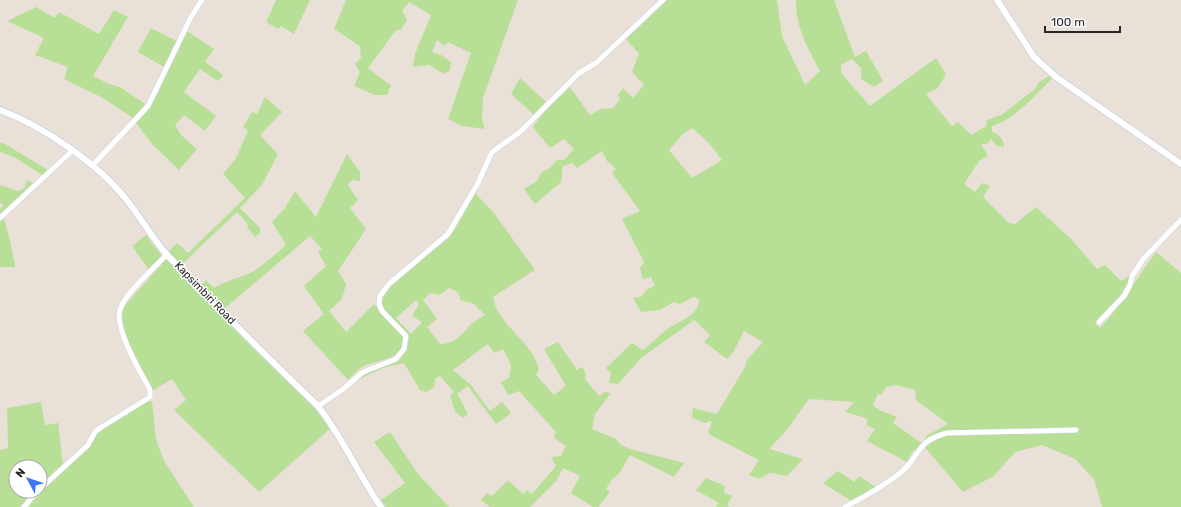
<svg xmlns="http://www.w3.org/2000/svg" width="1181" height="507" font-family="Rubik,sans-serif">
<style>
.green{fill:#b8df96;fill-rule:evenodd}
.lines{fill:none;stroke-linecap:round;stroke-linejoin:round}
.minor-casing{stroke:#ced4e0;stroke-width:6}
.tertiary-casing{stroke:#ced4e0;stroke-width:8}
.minor{stroke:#fff;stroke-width:5}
.tertiary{stroke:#fff;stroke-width:6}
.labels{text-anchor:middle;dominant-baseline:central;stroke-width:3;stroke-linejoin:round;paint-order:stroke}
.street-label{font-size:11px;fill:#272727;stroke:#fff}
</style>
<rect width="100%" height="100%" fill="#e9e0d8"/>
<path class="green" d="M 276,0 L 310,0 L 294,34 L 281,26 L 278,29 L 266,22 Z
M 346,0 L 518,0 L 483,98 L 482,120 L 485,129 L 462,126 L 448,119 L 471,53 L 448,42 L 445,46 L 437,40 L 432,52 L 441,55 L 451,62 L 450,70 L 444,74 L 429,65 L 413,67 L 415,54 L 431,15 L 409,2 L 402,11 L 407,20 L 401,29 L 395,31 L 368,68 L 391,86 L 387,95 L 375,95 L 354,86 L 360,72 L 355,64 L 361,58 L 360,46 L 334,29 Z
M 667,0 L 777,0 L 782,36 L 805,85 L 820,71 C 807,46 796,29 796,0 L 834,0 L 855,57 L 866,51 L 883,81 L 874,87 L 861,79 L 861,68 L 852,59 L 841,65 L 841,73 L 870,106 L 936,58 L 946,74 L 938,88 L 926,94 L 952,126 L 958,122 L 971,135 L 986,126 L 987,120 L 1003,114 L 1035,89 L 1039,82 L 1049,76 L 1053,77 C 1037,94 1014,120 992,126 L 992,132 C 1000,134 1003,139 1004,147 L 997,146 L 991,139 L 987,144 L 981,144 L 988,156 L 979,161 L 964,184 L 975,192 L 982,183 L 990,186 L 983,197 L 1009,223 L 1015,224 L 1036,207 L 1071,239 L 1097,269 L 1105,265 L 1121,281 L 1130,275 C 1125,295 1108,309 1095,324 L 1100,328 C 1122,305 1137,277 1156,252 L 1181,273 L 1181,507 L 1102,507 L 1094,479 L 1075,459 L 1042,445 L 1015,452 L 994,476 L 963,492 L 923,445 L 912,452 L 907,462 L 867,441 L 875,429 L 866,425 L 868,419 L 845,412 L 854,402 L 809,399 L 786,431 L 769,449 L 803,459 L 787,476 L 770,473 C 762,478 758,480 749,475 L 759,460 L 710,435 L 708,432 L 712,422 L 709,421 L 706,423 L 692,418 L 693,408 L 717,414 L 745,367 L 747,360 L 763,342 L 744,331 L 734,351 L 727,359 L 704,342 L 710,335 L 694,320 L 641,358 L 618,384 L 609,383 L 611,373 L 606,368 L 632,343 L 643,350 C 652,343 660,334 669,328 C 681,320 699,316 699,299 L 694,297 L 680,304 L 674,302 L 660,310 L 641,312 L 633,298 L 641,297 L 646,290 L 655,286 L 651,277 L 643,279 L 640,268 L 644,262 L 622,219 L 640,211 L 612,173 L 616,169 L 607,161 L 602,151 L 577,168 L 573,163 L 563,166 L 561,182 L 535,204 L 524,189 L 537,181 L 541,173 L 550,168 L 557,160 L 564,160 L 574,149 L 564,139 L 550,148 L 533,127 L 544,112 L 570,87 L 590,115 L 601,109 L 613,108 L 620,99 L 618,95 L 623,88 L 633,98 L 644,85 L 632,72 L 639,54 L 626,39 ZM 692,128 L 709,143 L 722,160 L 692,178 L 669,150 L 683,134 ZM 895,385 L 915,390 L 916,400 L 948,424 L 926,436 L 923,444 L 893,423 L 897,417 L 879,410 L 873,405 L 878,394 L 881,395 L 886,387 Z
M 36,7 L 55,18 L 59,12 L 99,34 L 114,10 L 128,17 L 93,76 L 109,84 L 120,87 L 145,104 L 133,118 L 103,98 L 64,79 L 68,67 L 35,55 L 44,38 L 7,21 Z
M 151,28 L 177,41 L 164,67 L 138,52 Z
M 187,31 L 214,49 L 205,62 L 223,75 L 218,81 L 200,69 L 184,92 L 216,116 L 205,131 L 184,115 L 175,125 L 181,135 L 197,149 L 179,170 L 152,144 L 136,123 L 158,93 Z
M 520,78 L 546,102 L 534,115 L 511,94 Z
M 265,97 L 282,112 L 260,135 L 278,154 L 262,185 L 240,208 L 260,228 L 260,233 L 255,237 L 247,227 L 248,224 L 237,212 L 181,265 L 168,252 L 177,243 L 188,253 L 245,198 L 223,174 L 236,158 L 248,131 L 243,127 L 252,112 L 257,114 Z
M 0,142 L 5,144 L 48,170 L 42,175 L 14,157 L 0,152 Z
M 347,154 L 360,172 L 360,181 L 352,180 L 348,185 L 358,200 L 350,208 L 366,229 L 338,271 L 346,284 L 342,299 L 329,311 L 346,332 L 374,304 L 402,333 C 409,360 378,359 362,367 C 357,370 352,376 348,380 L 303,331 L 324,314 L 304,286 L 326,266 L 318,252 L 322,249 L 310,236 L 224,309 L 201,285 L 206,280 L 214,288 C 227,279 243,278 257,269 C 267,262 277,253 286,245 L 272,222 L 285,208 L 295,191 L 316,217 Z
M 27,180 L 33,183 L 0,215 L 0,209 L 4,205 L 0,203 L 0,185 L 18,191 L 24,188 Z
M 475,193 L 494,213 L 535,270 L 493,297 C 496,319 519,334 531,352 C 535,357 537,364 539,369 L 536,375 L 554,395 L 566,386 L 544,349 L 558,342 L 577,370 L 582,367 L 586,374 L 585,379 L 599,396 L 605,392 L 611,393 L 595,414 L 592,429 L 616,439 L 621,445 L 630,449 L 684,463 L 674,477 L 630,455 L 619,474 L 612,479 L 606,489 L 610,492 L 598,507 L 593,507 L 571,493 L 580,476 L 563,468 L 556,481 L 530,507 L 490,507 L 481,500 L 487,493 L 492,496 L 508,480 L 523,494 L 527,490 L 532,494 L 556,466 L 551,457 L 561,456 L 566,446 L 554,438 L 556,432 L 519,391 L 508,395 L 501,382 L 509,378 L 511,365 L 503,349 L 494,353 L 488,344 L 453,370 L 471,385 L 490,411 L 502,402 L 511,413 L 496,424 L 468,386 L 457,394 L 468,414 L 463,418 L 455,411 L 450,396 L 454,392 L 440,376 L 435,379 L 434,387 L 426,392 L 420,390 L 404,363 L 383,368 L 355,381 C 368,370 398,364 404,352 C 420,323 375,318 382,300 C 388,282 433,252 448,238 C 457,229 468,205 475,193 ZM 449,288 L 459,293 L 460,300 L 474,304 L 485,315 C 480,318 473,322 469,326 C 461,336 454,344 440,344 L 427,327 L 437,319 L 423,300 L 430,293 L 439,295 ZM 416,300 L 419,304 L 412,316 L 422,322 L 411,334 L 396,318 Z
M 4,219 L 10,240 L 15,267 L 0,267 L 0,222 Z
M 146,235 L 162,256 L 149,270 L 132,246 Z
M 167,258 L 315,409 L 331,428 L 259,492 L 174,410 L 186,400 L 172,379 L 152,391 C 142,372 119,330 121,310 Z
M 148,401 L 152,402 L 156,439 L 164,461 L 194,507 L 27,507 L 44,487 L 91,444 L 97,433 L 122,415 Z
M 41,402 L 45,425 L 58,423 L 63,464 L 40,485 L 40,467 L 16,467 L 16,491 L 34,491 L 20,507 L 0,507 L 0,450 L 8,448 L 7,408 Z
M 390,432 L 418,474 L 449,507 L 386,507 L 381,500 L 405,483 L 374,442 Z
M 838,471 L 854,482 L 859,476 L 876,487 L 851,501 L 823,483 Z
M 706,478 L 725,486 L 724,493 L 732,496 L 727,505 L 730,507 L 716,507 L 719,503 L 696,490 Z"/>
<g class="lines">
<g class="minor-casing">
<path id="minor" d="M 93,165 L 148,106 L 191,17 L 202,0
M 0,218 L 72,151
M 1099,322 L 1124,296 L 1130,285 L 1132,276 L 1144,258 L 1181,220
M 318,406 L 342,390 L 363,372 L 396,359 L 404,349 L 406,336 L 382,311 L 379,304 L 380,296 L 389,284 L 448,234 L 478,183 L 492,152 L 520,132 L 579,73 L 596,63 L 663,0
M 40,489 L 88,445 L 95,432 L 100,428 L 150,397 L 150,390 C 141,373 114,328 120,310 C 125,292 154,269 167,254
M 24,507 L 38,491
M 845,507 C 864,497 882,487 899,474 C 920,458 915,441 947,433 L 1076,430"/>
</g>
<g class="tertiary-casing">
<path id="tertiary" d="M 997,0 L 1034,57 L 1056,77 L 1181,164
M 0,110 C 41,125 97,163 125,198 C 140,216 152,238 168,256 C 217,307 267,357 318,406 C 343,438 358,474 381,507"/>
</g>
<use href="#minor" class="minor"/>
<use href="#tertiary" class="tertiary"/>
</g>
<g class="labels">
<g class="street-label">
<text transform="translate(205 293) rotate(46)">Kapsimbiri Road</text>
</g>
</g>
<g transform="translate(28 479) rotate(310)"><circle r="19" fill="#ffffff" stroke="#a9a9a9"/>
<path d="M0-3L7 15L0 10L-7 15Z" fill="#3c76f3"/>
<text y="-6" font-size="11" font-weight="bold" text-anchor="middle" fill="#272727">N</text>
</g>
<path d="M1045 26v6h75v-6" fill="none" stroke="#272727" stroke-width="2"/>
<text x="1051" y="26" font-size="12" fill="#272727" stroke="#ffffff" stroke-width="3" paint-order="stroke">100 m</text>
</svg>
